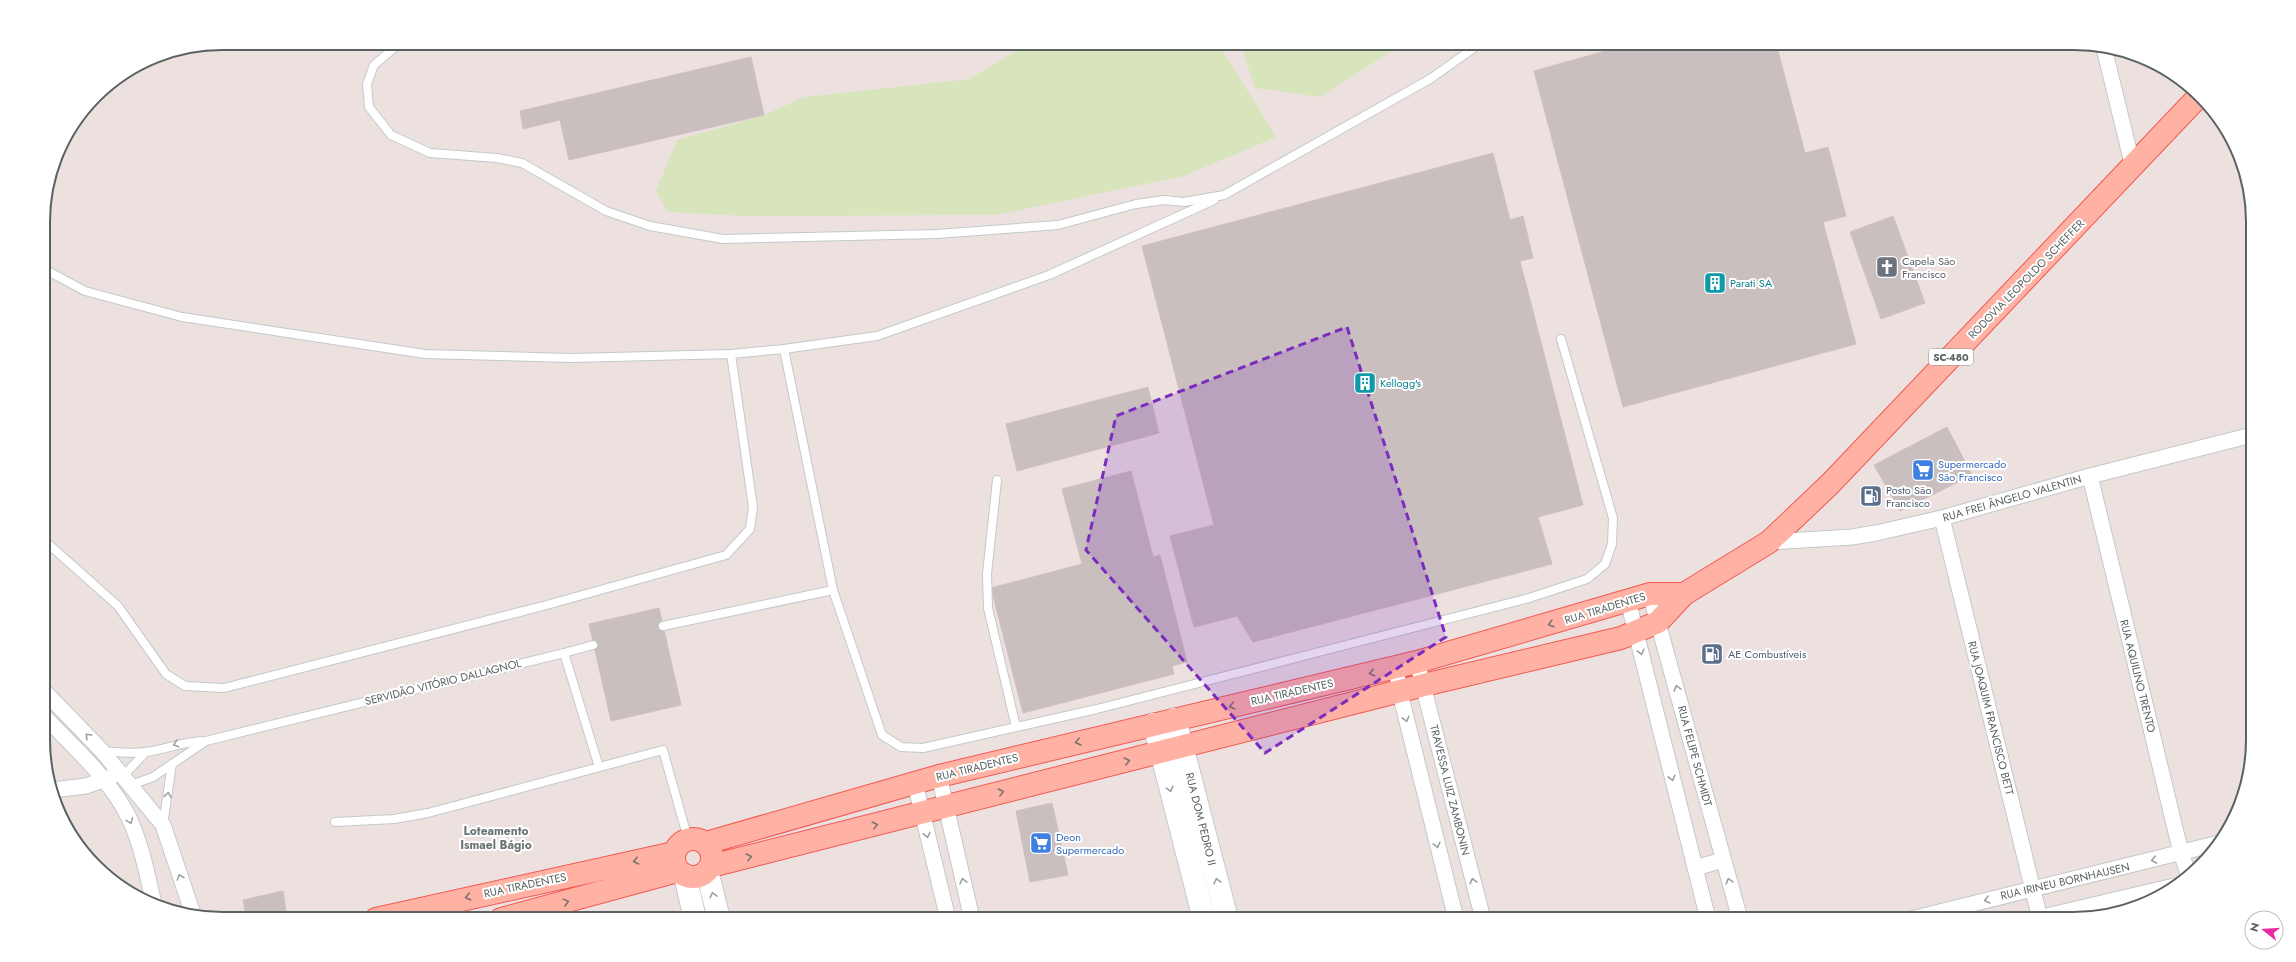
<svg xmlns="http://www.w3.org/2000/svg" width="2296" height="962" font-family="Jost,sans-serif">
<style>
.green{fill:#d8e5bc}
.building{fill:#cabfbf;stroke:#d1bfbf}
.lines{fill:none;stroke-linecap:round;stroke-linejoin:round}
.lane-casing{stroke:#c2cac9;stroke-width:10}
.street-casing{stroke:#c2cac9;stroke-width:17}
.secondary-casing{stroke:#c2cccb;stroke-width:24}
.primary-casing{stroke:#f35853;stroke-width:24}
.lane{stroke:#fff;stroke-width:8}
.street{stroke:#fff;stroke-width:15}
.secondary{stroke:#fff;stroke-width:22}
.primary{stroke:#ffb1a3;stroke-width:22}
.oneway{stroke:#7a726e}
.oneway2{stroke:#9ba1a0}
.marked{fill:#7b2cbf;fill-opacity:0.2;stroke:#7b2cbf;stroke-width:3;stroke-dasharray:8 5;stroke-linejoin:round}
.labels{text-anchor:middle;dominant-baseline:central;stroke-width:4;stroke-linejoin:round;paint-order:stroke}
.shield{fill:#fff;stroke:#8b9190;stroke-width:1}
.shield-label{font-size:10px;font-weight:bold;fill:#596261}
.worship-label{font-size:11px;fill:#5b616d;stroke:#fff;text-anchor:start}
.street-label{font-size:11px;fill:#596261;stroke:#fff}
.culture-label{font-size:11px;fill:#0d838f;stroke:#fff;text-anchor:start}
.shop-label{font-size:11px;fill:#366cbe;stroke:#fff;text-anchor:start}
.service-label{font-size:11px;fill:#4e5e75;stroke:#fff;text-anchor:start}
.neighbourhood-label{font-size:12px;font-weight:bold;fill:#6a7472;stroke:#fff}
.rim{fill:none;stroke:#596261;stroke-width:2}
</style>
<rect width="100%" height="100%" fill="#ede1e0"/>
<path class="green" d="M 1030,43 L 1218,43 L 1276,137 L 1184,176 L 995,215 L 743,216 L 668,212 L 656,191 L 677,140 L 764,115 L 804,97 L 969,79 Z
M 1240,43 L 1404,43 L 1320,97 L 1255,88 Z"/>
<path class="building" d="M 1634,43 L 1776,43 L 1805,153 L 1828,147 L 1846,216 L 1823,222 L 1856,344 L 1623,407 L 1534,71 Z
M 751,57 L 764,115 L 569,160 L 560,120 L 523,129 L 520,111 Z
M 1493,153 L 1510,220 L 1523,216 L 1533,258 L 1520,261 L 1583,505 L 1538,517 L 1552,564 L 1253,642 L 1237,616 L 1194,627 L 1170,536 L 1214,525 L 1142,246 Z
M 1893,216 L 1925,303 L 1881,319 L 1850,232 Z
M 1148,387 L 1159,433 L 1017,471 L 1006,424 Z
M 1947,427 L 1972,475 L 1900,511 L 1874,465 Z
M 1131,471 L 1153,557 L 1160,555 L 1187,662 L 1172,666 L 1174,674 L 1023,713 L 991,588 L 1082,564 L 1062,489 Z
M 659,608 L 681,705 L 611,721 L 589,624 Z
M 1052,803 L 1068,875 L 1030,882 L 1016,811 Z
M 283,891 L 286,911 L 247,919 L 243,900 Z"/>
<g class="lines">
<g class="lane-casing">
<path id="lane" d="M 400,43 L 374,65 L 367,84 L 369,107 L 391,135 L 430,153 L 497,158 L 522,163 L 606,211 L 650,226 L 723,239 L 937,234 L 1058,225 L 1136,204 L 1164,200 L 1184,202 L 1224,195 L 1430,79 L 1481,43
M 44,269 L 85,291 L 182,317 L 425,354 L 571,358 L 731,354 L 753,507 L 750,529 L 726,555 L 543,606 L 224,688 L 185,686 L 166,674 L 118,606 L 45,541
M 784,349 L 833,590 L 882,735 L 901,747 L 923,748 L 1097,709 L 1311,654 L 1529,598 L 1587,579 L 1605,564 L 1612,544 L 1613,518 L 1561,339
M 731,354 L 784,349 L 877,336 L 1049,275 L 1214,200
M 997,480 L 987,574 L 988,608 L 1016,727
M 663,626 L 833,590
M 564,653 L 593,645
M 103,751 C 117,752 132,754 146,752 C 168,749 183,741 206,741 L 564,653 L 599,767
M 124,775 L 146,752
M 131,785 L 153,777 L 206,741
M 335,822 L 394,819 L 428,813 L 663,750 L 688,839
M 163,825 L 172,764"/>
</g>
<g class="street-casing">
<path id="street" d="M 2104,48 L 2133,167
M 2090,476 L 2181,853 L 2189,876
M 1942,518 L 2040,919
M 1769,542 L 1852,537 L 1876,533 L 1942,518 L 2090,476 L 2252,435
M 1650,594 L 1740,919
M 1628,601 L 1708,919
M 1417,662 L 1483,919
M 1396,667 L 1400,693 L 1456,919
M 46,693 L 102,751 L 163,825 L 193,914
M 46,718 C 74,748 108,777 127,814 C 141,841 147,874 154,904
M 939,776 L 972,919
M 915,783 L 948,919
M 52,790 L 86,786 L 111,777
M 1695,868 L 1723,860
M 441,903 L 446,919
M 1911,919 L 2219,843
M 2034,919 L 2174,886"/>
</g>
<g class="secondary-casing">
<path id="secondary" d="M 1175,719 L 1227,919
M 1154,724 L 1204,919
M 707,871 L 719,919
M 685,875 L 695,919"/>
</g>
<g class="primary-casing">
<path id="primary" d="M674 858a19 19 0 1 1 38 0a19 19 0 1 1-38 0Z
M 706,843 L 939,776 L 1417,662 L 1650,594 L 1684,594
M 711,866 L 1424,685 L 1621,638 L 1658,622 L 1684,594 L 1769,542 L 1830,484 L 2199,96
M 376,919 L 674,853
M 501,919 L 678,871"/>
</g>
<use href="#lane" class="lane"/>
<use href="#street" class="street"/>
<use href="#secondary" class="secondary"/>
<use href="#primary" class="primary"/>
</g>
<defs><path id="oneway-chevron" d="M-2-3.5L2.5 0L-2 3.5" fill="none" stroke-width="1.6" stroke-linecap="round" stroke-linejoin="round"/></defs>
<g class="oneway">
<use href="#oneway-chevron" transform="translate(1551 624) rotate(164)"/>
<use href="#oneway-chevron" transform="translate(1372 673) rotate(167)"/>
<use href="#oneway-chevron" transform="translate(1232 706) rotate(167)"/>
<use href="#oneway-chevron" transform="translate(1078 742) rotate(166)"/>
<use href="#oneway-chevron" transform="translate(1127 761) rotate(-14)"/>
<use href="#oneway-chevron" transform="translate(1001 792) rotate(-14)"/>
<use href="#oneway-chevron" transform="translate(875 825) rotate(-14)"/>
<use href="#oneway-chevron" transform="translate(749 857) rotate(-14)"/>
<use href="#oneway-chevron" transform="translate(636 861) rotate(168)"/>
<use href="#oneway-chevron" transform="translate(468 897) rotate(168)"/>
<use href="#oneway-chevron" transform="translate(566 902) rotate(-15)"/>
</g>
<g class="oneway2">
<use href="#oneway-chevron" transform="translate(1641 652) rotate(76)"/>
<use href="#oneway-chevron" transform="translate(1677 688) rotate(-105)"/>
<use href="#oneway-chevron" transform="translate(1406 719) rotate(76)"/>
<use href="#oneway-chevron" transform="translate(88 736) rotate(-134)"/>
<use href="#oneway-chevron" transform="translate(176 744) rotate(165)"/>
<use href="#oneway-chevron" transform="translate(1672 778) rotate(76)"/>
<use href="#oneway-chevron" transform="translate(1170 789) rotate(75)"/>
<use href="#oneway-chevron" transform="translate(168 795) rotate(-81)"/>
<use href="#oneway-chevron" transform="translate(130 821) rotate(69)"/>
<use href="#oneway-chevron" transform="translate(927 835) rotate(76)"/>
<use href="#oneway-chevron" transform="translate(1437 845) rotate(76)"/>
<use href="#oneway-chevron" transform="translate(2154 860) rotate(167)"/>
<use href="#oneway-chevron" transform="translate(180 877) rotate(-109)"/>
<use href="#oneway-chevron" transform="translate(963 881) rotate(-103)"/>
<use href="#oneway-chevron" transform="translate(1217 881) rotate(-104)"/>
<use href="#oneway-chevron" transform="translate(1473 881) rotate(-104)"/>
<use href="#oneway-chevron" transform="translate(1729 881) rotate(-106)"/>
<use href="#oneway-chevron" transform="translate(713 895) rotate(-104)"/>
<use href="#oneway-chevron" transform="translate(1987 900) rotate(166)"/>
</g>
<path class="marked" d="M 1347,327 L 1446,637 L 1265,753 L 1086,550 L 1116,416 Z"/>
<defs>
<g id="church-square" transform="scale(1.15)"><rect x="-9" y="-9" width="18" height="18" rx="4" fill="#6b7280" stroke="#fff"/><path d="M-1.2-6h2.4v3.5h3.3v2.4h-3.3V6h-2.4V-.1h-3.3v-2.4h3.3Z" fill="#fff"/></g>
<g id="building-square" transform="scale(1.15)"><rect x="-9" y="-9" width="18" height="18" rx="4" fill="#0f9aa8" stroke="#fff"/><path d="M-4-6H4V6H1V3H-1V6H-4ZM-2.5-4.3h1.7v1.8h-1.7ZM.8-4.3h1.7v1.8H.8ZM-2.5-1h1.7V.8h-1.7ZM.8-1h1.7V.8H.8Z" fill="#fff"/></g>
<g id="supermarket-square" transform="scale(1.15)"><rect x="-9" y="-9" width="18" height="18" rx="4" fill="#3f7fe0" stroke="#fff"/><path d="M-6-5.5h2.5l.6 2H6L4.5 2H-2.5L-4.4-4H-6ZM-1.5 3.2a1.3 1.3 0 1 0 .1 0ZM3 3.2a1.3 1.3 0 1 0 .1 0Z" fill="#fff"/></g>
<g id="fuel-square" transform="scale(1.15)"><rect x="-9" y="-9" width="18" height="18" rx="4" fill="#5c6f8a" stroke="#fff"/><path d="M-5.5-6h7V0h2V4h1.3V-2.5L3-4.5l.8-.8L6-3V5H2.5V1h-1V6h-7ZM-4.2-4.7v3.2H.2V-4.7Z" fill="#fff"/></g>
</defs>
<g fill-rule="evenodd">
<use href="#church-square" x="1887" y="267"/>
<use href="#building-square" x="1715" y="283"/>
<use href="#building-square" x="1365" y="383"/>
<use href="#supermarket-square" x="1923" y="470"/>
<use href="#fuel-square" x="1871" y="496"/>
<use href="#fuel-square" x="1712" y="654"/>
<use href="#supermarket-square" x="1041" y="843"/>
</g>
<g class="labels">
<rect class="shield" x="1929" y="349" width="44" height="16" rx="3"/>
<g class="shield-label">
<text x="1951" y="357">SC-480</text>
</g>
<g class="worship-label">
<text x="1902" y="261">Capela São<tspan x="1902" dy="13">Francisco</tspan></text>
</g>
<g class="street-label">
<text transform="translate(2026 279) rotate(-46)">RODOVIA LEOPOLDO SCHEFFER</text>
<text transform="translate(2012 498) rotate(-16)">RUA FREI ÂNGELO VALENTIN</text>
<text transform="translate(1605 608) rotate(-17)">RUA TIRADENTES</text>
<text transform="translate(2138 676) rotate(76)">RUA AQUILINO TRENTO</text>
<text transform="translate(443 682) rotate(-14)">SERVIDÃO VITÓRIO DALLAGNOL</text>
<text transform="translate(1292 692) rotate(-13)">RUA TIRADENTES</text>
<text transform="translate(1991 718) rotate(76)">RUA JOAQUIM FRANCISCO BETT</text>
<text transform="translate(1695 756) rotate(75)">RUA FELIPE SCHMIDT</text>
<text transform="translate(977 767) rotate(-14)">RUA TIRADENTES</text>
<text transform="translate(1450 790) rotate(76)">TRAVESSA LUIZ ZAMBONIN</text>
<text transform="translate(1201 819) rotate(76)">RUA DOM PEDRO II</text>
<text transform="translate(2065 881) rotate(-13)">RUA IRINEU BORNHAUSEN</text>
<text transform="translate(525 885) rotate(-12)">RUA TIRADENTES</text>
</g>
<g class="culture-label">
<text x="1730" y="283">Parati SA</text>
<text x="1380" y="383">Kellogg's</text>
</g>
<g class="shop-label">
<text x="1938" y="464">Supermercado<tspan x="1938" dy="13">São Francisco</tspan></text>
<text x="1056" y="837">Deon<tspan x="1056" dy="13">Supermercado</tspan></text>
</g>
<g class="service-label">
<text x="1886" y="490">Posto São<tspan x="1886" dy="13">Francisco</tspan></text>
<text x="1728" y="654">AE Combustíveis</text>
</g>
<g class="neighbourhood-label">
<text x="496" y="831">Loteamento<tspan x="496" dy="14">Ismael Bágio</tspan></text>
</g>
</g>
<path d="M0 0H2296V962H0ZM222 50H2074A172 172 0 0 1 2246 222V740A172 172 0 0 1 2074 912H222A172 172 0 0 1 50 740V222A172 172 0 0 1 222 50Z" fill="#fff" fill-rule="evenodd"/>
<path class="rim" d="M222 50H2074A172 172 0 0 1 2246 222V740A172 172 0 0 1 2074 912H222A172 172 0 0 1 50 740V222A172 172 0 0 1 222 50Z"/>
<g transform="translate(2264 930) rotate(287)"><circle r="19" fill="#ffffff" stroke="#bdc0c0"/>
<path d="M0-3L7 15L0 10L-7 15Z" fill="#eb289f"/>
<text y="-6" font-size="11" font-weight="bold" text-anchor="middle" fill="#596261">N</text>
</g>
</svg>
